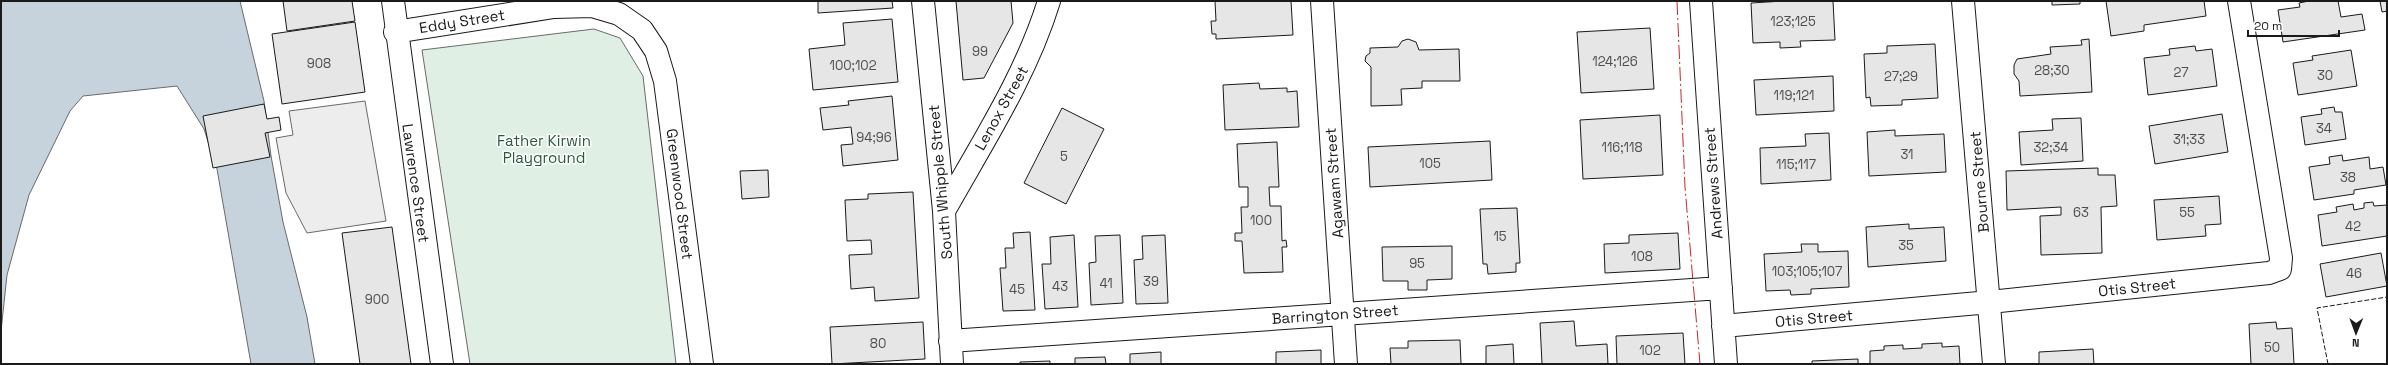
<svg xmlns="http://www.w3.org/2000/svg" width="2388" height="365" font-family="'Space Grotesk',sans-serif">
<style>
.green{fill:#e0efe3;stroke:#6a6a6a}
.parking{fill:#ededed;stroke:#6a6a6a}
.water{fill:#c6d2dc;stroke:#6a6a6a}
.building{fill:#e6e6e6;stroke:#1a1a1a}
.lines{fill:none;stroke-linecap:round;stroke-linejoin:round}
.minor-casing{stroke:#1a1a1a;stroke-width:24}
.secondary-casing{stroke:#1a1a1a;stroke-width:24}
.minor{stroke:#fff;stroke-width:22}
.secondary{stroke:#fff;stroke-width:22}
.fence{stroke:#1a1a1a;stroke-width:1;stroke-dasharray:5 2;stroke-linecap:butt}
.power{stroke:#c62828;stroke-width:1;stroke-dasharray:14 3 2 3;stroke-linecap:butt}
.labels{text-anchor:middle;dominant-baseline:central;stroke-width:3;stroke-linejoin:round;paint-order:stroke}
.number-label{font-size:13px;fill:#4d4d4d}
.street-label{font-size:15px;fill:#1a1a1a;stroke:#fff}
.park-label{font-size:15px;fill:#2b5a34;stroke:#fff}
</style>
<rect width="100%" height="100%" fill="#fff"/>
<path class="green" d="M 594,29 L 620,38 L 643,76 L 676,364 L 470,364 L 422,50 Z"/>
<path class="parking" d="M 365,101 L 386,221 L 307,233 L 286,193 L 276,138 L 293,135 L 289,111 Z"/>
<path class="water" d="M 1,1 L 240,1 L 264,101 L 271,156 L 283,222 L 307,317 L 315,364 L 251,364 L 217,169 L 204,129 L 177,86 L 83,96 L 70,111 L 29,195 L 7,275 L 1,331 Z"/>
<path class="building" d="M 283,1 L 352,1 L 355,21 L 287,31 Z
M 818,1 L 892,1 L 893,8 L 818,13 Z
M 956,1 L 1011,1 L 1013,23 L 984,78 L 963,80 Z
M 1215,1 L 1291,1 L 1293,35 L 1216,39 L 1216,34 L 1212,34 L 1211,21 L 1216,21 Z
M 1784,1 L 1833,1 L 1835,40 L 1800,41 L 1801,47 L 1780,48 L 1780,42 L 1753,43 L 1751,3 Z
M 2052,1 L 2080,1 L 2080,4 L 2052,5 Z
M 2106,1 L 2204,1 L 2206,16 L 2144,25 L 2144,31 L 2111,36 Z
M 2309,1 L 2338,1 L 2341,17 L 2362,14 L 2365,30 L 2283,42 L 2278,10 L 2300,7 L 2299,3 Z
M 2380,1 L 2387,1 L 2387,11 L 2382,12 Z
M 892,19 L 898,82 L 813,90 L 809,49 L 845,45 L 843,23 Z
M 355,22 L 365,92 L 282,104 L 272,34 Z
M 1650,28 L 1654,89 L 1581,93 L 1577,32 Z
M 1408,39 L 1416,42 L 1419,50 L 1459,49 L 1460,81 L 1422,81 L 1422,88 L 1401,89 L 1402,105 L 1371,106 L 1371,67 L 1365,61 L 1366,56 L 1370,53 L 1370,48 L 1398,47 L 1402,41 Z
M 2089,39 L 2092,92 L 2020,96 L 2019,81 L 2014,74 L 2014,65 L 2017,59 L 2051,54 L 2050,47 L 2082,45 L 2081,40 Z
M 1935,44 L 1938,98 L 1902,100 L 1902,105 L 1871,106 L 1870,97 L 1866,98 L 1864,54 L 1887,53 L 1887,46 Z
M 2195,46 L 2196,51 L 2212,49 L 2217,86 L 2148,95 L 2144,58 L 2170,55 L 2169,49 Z
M 2351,50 L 2357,86 L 2298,95 L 2293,63 L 2313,60 L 2312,56 Z
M 1833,76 L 1834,111 L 1756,115 L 1754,80 Z
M 1259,83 L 1260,89 L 1287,88 L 1287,92 L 1297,91 L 1299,127 L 1225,130 L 1223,85 Z
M 892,96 L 898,160 L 843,166 L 841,145 L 853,144 L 851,127 L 823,130 L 820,108 L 849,105 L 848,101 Z
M 264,104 L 267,119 L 279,117 L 281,130 L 265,133 L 270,157 L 213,168 L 203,116 Z
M 2334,107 L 2335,112 L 2342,112 L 2346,139 L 2305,145 L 2301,117 L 2322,114 L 2321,109 Z
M 1062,108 L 1104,129 L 1066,204 L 1024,183 Z
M 2222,114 L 2228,152 L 2155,164 L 2149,126 Z
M 1660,115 L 1663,175 L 1583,179 L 1580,120 Z
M 2081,118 L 2083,161 L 2021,165 L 2019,132 L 2053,130 L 2052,119 Z
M 1895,130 L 1895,136 L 1944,134 L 1946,172 L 1869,176 L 1867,132 Z
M 1829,133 L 1831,180 L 1761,184 L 1760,148 L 1806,146 L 1805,134 Z
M 1490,141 L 1492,180 L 1370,187 L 1368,147 Z
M 1277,142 L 1279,187 L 1269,187 L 1270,206 L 1281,206 L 1282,241 L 1286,240 L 1287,247 L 1282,247 L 1283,272 L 1244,273 L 1242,241 L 1235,241 L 1235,233 L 1242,233 L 1241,207 L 1248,207 L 1248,187 L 1239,187 L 1237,144 Z
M 2342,155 L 2343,161 L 2369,157 L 2370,169 L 2383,167 L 2386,185 L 2354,190 L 2354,194 L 2314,200 L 2309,167 L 2330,164 L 2329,157 Z
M 2098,168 L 2098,175 L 2115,175 L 2117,206 L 2101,207 L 2102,253 L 2041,255 L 2040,216 L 2061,215 L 2061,207 L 2007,210 L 2006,171 Z
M 768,170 L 769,197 L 742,199 L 740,171 Z
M 913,192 L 919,298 L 875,301 L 874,287 L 851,289 L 849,255 L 872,254 L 871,240 L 847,241 L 845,200 L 868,199 L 868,194 Z
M 2219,196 L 2221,224 L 2205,225 L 2206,236 L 2157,240 L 2154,200 Z
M 2373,202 L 2374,206 L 2387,205 L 2387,236 L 2322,246 L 2318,215 L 2337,212 L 2336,207 L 2353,204 L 2354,210 L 2364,208 L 2364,203 Z
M 1517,208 L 1520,263 L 1516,263 L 1516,272 L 1488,274 L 1487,264 L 1483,264 L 1480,209 Z
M 1909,224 L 1909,229 L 1944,227 L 1946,261 L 1868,267 L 1866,227 Z
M 392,227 L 411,364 L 360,364 L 342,233 Z
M 1030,232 L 1035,310 L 1003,311 L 1000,268 L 1006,268 L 1005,248 L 1014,248 L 1013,233 Z
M 1678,233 L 1680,269 L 1605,273 L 1604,244 L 1629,243 L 1629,235 Z
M 1074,235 L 1078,307 L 1045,309 L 1042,264 L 1051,264 L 1050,237 Z
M 1120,235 L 1123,303 L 1091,305 L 1089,263 L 1096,262 L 1095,236 Z
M 1165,235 L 1168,303 L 1136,304 L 1134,260 L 1143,259 L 1142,236 Z
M 1801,244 L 1818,244 L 1818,252 L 1848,251 L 1849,287 L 1811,289 L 1811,294 L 1791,295 L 1790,290 L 1766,291 L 1764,254 L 1802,252 Z
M 1452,246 L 1452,279 L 1427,280 L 1427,290 L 1408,290 L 1408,281 L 1383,281 L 1382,247 Z
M 2381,253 L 2387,286 L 2326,297 L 2320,264 Z
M 1574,321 L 1576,346 L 1607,344 L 1608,364 L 1542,364 L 1540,323 Z
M 923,322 L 925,359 L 832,364 L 830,327 Z
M 2276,322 L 2277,329 L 2292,328 L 2294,364 L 2251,364 L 2249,324 Z
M 1683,333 L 1685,364 L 1617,364 L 1616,336 Z
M 1460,340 L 1461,364 L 1391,364 L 1390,348 L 1408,348 L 1408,341 Z
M 1942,343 L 1942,347 L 1959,346 L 1960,364 L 1870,364 L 1870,351 L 1884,350 L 1884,346 L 1903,345 L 1903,349 L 1922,348 L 1922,344 Z
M 1513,344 L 1514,364 L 1486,364 L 1486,346 Z
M 2093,349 L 2094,364 L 2039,364 L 2039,352 Z
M 1321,350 L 1321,364 L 1276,364 L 1276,352 Z
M 1161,352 L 1161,364 L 1130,364 L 1130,354 Z
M 1105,357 L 1106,364 L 1075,364 L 1075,358 Z
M 1858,359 L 1858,364 L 1812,364 L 1812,361 Z
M 1050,361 L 1050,364 L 1020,364 L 1020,362 Z"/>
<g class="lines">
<g class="minor-casing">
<path id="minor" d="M 923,1 L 944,211 L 952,364
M 1322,1 L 1346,364
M 1701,1 L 1726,364
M 1963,1 L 1994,364
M 395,32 L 554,7 L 592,6 L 619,14 L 642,30 L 656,51 L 665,81 L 702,364
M 944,211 C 982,143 1026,76 1049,1
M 1723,326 L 1990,302 L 2269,273 L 2280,269 L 2281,258 L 2239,1
M 950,341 L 1721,288"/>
</g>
<g class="secondary-casing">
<path id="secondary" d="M 393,1 L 442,364"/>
</g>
<use href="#minor" class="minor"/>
<use href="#secondary" class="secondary"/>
<path class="fence" d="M 2328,364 L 2317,308 L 2387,297"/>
<path class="power" d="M 1677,1 L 1685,187 L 1700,364"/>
</g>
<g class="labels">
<g class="number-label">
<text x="1793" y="21">123;125</text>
<text x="980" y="51">99</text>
<text x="1615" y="61">124;126</text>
<text x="319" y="63">908</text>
<text x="853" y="65">100;102</text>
<text x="2052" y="70">28;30</text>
<text x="2181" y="72">27</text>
<text x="2325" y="75">30</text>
<text x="1901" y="76">27;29</text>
<text x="1794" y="95">119;121</text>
<text x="2324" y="128">34</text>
<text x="874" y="137">94;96</text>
<text x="2189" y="139">31;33</text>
<text x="1622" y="147">116;118</text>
<text x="2051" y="147">32;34</text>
<text x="1907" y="154">31</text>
<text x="1064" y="156">5</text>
<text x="1430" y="163">105</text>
<text x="1796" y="164">115;117</text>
<text x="2348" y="177">38</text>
<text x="2081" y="212">63</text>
<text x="2187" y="212">55</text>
<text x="1261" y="220">100</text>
<text x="2353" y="226">42</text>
<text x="1500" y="236">15</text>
<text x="1906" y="245">35</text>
<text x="1642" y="256">108</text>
<text x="1417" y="263">95</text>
<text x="1807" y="271">103;105;107</text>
<text x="2354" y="273">46</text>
<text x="1151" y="281">39</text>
<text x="1106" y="283">41</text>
<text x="1060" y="286">43</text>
<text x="1017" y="289">45</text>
<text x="377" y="299">900</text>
<text x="878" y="343">80</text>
<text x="2272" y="347">50</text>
<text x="1650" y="350">102</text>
</g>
<g class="street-label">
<text transform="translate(462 21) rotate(-9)">Eddy Street</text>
<text transform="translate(1001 108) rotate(-61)">Lenox Street</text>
<text transform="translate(940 182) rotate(-95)">South Whipple Street</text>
<text transform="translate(1979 182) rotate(-95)">Bourne Street</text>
<text transform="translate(416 183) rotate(82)">Lawrence Street</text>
<text transform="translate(1334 183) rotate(-94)">Agawam Street</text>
<text transform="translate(1713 183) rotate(-94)">Andrews Street</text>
<text transform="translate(680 194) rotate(83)">Greenwood Street</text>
<text transform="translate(2137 287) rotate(-6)">Otis Street</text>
<text transform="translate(1335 314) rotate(-4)">Barrington Street</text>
<text transform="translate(1814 318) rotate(-5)">Otis Street</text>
</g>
<g class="park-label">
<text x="544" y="140">Father Kirwin<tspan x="544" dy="17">Playground</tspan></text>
</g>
</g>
<rect width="2388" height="365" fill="none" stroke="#1a1a1a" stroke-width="4"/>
<g transform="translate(2356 333) rotate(181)" stroke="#ffffff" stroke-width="3" paint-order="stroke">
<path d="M0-3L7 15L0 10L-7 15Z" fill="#1a1a1a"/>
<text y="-6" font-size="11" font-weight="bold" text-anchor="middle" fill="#1a1a1a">N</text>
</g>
<path d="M2248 30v6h91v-6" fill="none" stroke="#1a1a1a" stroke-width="2"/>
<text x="2254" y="30" font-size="12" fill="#1a1a1a" stroke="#ffffff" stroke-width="3" paint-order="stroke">20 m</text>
</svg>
